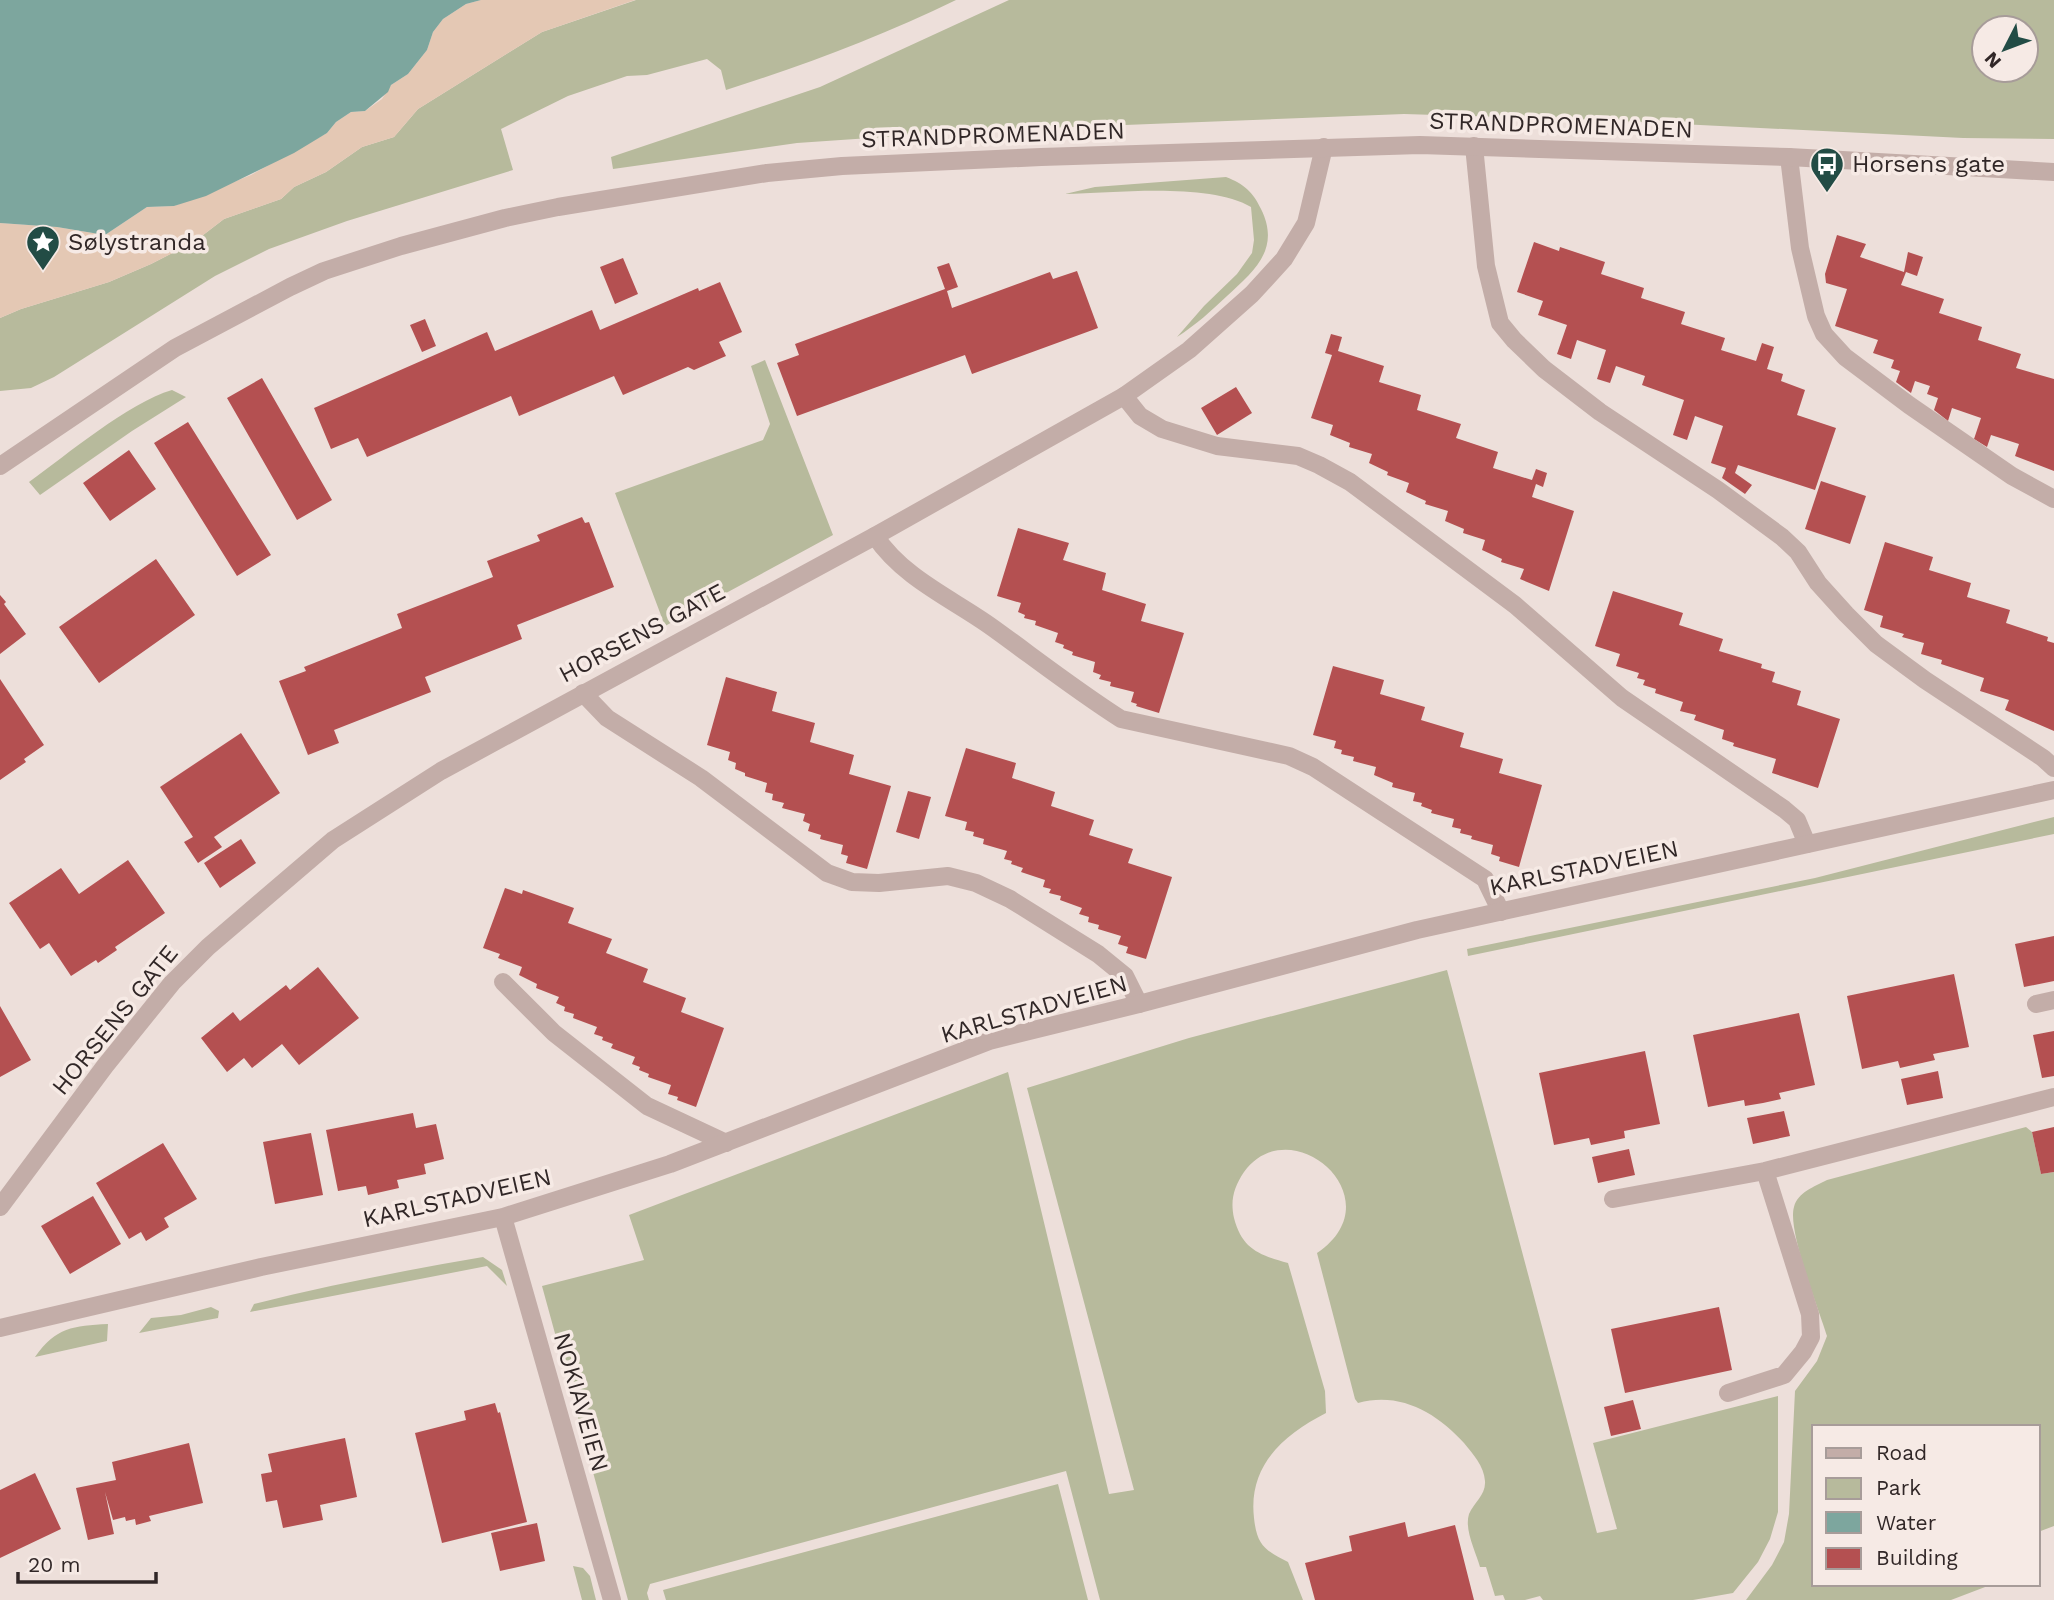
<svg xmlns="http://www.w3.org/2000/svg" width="2054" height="1600" font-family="'Work Sans',sans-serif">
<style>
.green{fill:#b7ba9c;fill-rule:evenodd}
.sand{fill:#e4c8b4}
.water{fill:#7da69e}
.building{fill:#b45051}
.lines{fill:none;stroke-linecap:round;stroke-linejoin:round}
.service{stroke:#c3ada8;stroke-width:18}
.minor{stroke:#c3ada8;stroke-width:18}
.tertiary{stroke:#c3ada8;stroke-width:18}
.labels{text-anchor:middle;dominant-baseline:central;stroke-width:7;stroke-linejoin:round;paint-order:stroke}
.street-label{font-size:24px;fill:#312727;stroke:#f6eae5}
.poi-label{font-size:24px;fill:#312727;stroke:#f6eae5;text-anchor:start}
</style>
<rect width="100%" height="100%" fill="#eddfda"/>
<path class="green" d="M 636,0 L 956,0 C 882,36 805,65 726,90 L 721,70 L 707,59 L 647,75 L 627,76 L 568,96 L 501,129 L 513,170 L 347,221 L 269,249 L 215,276 L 54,377 L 31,388 L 0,391 L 0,318 L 21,309 L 109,282 L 151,264 L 194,242 L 224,219 L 281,199 L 294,187 L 326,172 L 362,147 L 394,137 L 418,109 L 542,32 Z
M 1009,0 L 2054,0 L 2054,139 L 1963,138 L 1600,120 L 1404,114 L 972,131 L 797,143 L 613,169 L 611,157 L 820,87 ZM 1984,28 L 2026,28 L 2026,70 L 1984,70 Z
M 1226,177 C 1244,184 1253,192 1261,209 C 1281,249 1254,271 1227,296 C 1210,312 1197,324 1177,337 L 1204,306 L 1237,274 L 1252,253 L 1254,240 L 1251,207 C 1209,182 1115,193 1065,194 L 1095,187 Z
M 765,360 L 833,535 L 665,626 L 615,493 L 763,440 L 770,424 L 751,366 Z
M 172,390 L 186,397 L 132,431 L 40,495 L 29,482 C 68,454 128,403 172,390 Z
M 2054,817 L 2054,834 L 1468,956 L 1467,949 L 1815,878 Z
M 1447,970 L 1597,1533 L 1617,1529 L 1593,1443 L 1778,1396 L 1778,1512 L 1770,1539 L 1758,1562 L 1733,1593 L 1693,1600 L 1543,1600 L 1540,1596 L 1525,1600 L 1505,1600 L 1503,1595 L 1495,1596 L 1486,1567 L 1480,1567 C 1476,1552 1464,1530 1469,1514 C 1474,1502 1486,1495 1485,1481 C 1484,1466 1473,1454 1464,1443 C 1437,1413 1400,1391 1358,1403 L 1355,1399 L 1317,1253 C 1397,1199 1291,1107 1244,1172 C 1234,1187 1230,1200 1234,1218 C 1242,1249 1259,1255 1288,1263 L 1325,1391 L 1326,1413 C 1283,1435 1248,1466 1254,1518 C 1257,1546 1265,1550 1288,1562 L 1303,1600 L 1100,1600 L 1066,1471 L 650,1584 L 647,1593 L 649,1600 L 628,1600 L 542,1286 L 644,1260 L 629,1215 L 1008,1072 L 1109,1494 L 1134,1490 L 1027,1088 L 1189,1038 Z
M 2026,1127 L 2032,1132 L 2041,1174 L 2054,1172 L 2054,1526 L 2038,1532 L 2038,1427 L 1814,1427 L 1814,1584 L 1993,1584 L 1951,1600 L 1746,1600 L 1772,1565 L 1784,1542 L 1789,1514 L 1795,1391 L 1817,1361 L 1827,1336 C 1819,1310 1787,1230 1794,1207 C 1798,1192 1814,1187 1827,1180 Z
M 483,1257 L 502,1270 L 507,1286 L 487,1266 L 250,1312 L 254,1304 C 330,1285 406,1270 483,1257 Z
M 211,1307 L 219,1311 L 218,1318 L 139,1333 L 151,1318 L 181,1315 Z
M 108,1324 L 107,1341 L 35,1357 C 56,1327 73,1326 108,1324 Z
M 1058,1484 L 1088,1600 L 666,1600 L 663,1590 Z
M 573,1566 L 583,1568 L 590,1576 L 596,1600 L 582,1600 Z"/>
<path class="sand" d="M 481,0 L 635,0 L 542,32 L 418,109 L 394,137 L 362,147 L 326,172 L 294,187 L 281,199 L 224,219 L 194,242 L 151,264 L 109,282 L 21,309 L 0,318 L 0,223 L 57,227 L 105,235 L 147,207 L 174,206 L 251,175 L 327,133 L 336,122 L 351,112 L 365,111 L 382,99 L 391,85 L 408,74 L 427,50 L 433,32 L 443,19 L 466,4 Z"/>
<path class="water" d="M 0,0 L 481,0 L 466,4 L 443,19 L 433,32 L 427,50 L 408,74 L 391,85 L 388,92 L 365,111 L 351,112 L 336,122 L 327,133 L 294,153 L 206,196 L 174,206 L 147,207 L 105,235 L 57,227 L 0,223 Z"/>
<path class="building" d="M 1837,235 L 1866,244 L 1860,257 L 1904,272 L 1908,252 L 1923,257 L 1917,276 L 1906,272 L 1901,285 L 1944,299 L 1939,313 L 1982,327 L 1978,340 L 2021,354 L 2016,368 L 2054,379 L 2054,471 L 2015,456 L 2019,444 L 1991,435 L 1987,447 L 1974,439 L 1981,418 L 1952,408 L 1948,421 L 1934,410 L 1938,398 L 1927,394 L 1930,386 L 1915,381 L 1911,393 L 1896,382 L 1900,371 L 1891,368 L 1894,360 L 1873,353 L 1878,340 L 1835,326 L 1847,289 L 1826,283 L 1825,274 Z
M 1534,242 L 1559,251 L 1560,247 L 1605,262 L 1601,274 L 1644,288 L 1641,298 L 1685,312 L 1681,324 L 1725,338 L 1721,350 L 1756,361 L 1762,343 L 1774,347 L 1767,369 L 1783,374 L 1781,381 L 1805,390 L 1797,415 L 1836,428 L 1815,490 L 1738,465 L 1735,473 L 1752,485 L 1745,494 L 1722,478 L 1726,468 L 1711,463 L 1723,426 L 1695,416 L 1687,440 L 1673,435 L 1684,400 L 1642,385 L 1645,376 L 1616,366 L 1610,383 L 1597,379 L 1606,350 L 1577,340 L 1571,359 L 1557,354 L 1567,325 L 1538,315 L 1543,301 L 1517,292 Z
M 623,258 L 638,294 L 615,304 L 600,267 Z
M 949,263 L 958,287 L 947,291 L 952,308 L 1050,272 L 1053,279 L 1077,271 L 1098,328 L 972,374 L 965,355 L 797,416 L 777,363 L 799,355 L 795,344 L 945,289 L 937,267 Z
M 720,282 L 742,332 L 719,342 L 726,356 L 694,370 L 688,367 L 623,395 L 614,376 L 519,416 L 511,396 L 367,457 L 358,438 L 331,449 L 314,408 L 487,332 L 495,351 L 592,310 L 600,330 L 698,288 L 699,291 Z
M 425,319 L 436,346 L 422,352 L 410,325 Z
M 1331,334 L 1342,337 L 1338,351 L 1384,366 L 1379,382 L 1421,395 L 1417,410 L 1461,424 L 1456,438 L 1498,452 L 1493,468 L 1532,480 L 1536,469 L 1547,473 L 1543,487 L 1536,484 L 1532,497 L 1574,511 L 1549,591 L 1520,579 L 1524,569 L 1501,562 L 1502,559 L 1482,550 L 1485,540 L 1463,533 L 1464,529 L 1445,521 L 1448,511 L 1425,504 L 1426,501 L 1406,492 L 1409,483 L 1387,475 L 1388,472 L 1369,463 L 1372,454 L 1349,447 L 1350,443 L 1330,435 L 1333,425 L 1311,418 L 1332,355 L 1325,353 Z
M 262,378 L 332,500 L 297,520 L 227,398 Z
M 1236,387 L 1252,413 L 1217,435 L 1201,408 Z
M 188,422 L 271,555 L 237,576 L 154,443 Z
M 129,450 L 156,489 L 110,521 L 83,483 Z
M 1821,481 L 1866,496 L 1850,544 L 1805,529 Z
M 582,517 L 585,523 L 589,522 L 614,587 L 517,625 L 522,639 L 425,677 L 431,692 L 334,730 L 339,743 L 308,755 L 279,681 L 306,671 L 304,667 L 402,628 L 397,614 L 493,577 L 487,561 L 540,541 L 537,535 Z
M 1018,528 L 1069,543 L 1063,560 L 1106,573 L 1102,590 L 1146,604 L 1141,621 L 1184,633 L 1159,713 L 1136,706 L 1137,704 L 1131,702 L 1134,692 L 1110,686 L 1111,682 L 1099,679 L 1101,675 L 1093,672 L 1095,662 L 1072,655 L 1073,652 L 1063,648 L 1064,645 L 1055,642 L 1058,633 L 1035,625 L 1036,621 L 1024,618 L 1025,615 L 1018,612 L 1021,603 L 997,596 Z
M 1885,542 L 1933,557 L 1929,570 L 1971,583 L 1967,597 L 2010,610 L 2006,623 L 2048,637 L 2047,641 L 2054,643 L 2054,731 L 2005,710 L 2009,700 L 1980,691 L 1984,678 L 1941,664 L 1942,660 L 1921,654 L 1924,643 L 1902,637 L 1904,634 L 1880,627 L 1883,616 L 1864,610 Z
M 156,559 L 195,615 L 99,683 L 59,627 Z
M 1613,591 L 1683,613 L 1679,625 L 1723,639 L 1719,651 L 1762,664 L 1761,668 L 1775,672 L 1772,682 L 1801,691 L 1797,705 L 1840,719 L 1818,788 L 1772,773 L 1776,759 L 1733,746 L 1734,743 L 1722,739 L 1724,730 L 1694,720 L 1696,715 L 1680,711 L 1683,702 L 1655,693 L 1656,689 L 1643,685 L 1645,680 L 1637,678 L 1639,673 L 1616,666 L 1620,654 L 1595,646 Z
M 0,595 L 6,602 L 4,604 L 26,634 L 0,654 Z
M 1333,666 L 1384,680 L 1380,694 L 1425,707 L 1421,720 L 1464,733 L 1460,747 L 1503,759 L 1499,773 L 1542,785 L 1519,867 L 1499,861 L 1500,857 L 1491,854 L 1493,845 L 1471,839 L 1472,836 L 1460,833 L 1461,829 L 1452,827 L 1454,819 L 1431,813 L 1432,810 L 1421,806 L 1422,803 L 1413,801 L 1415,793 L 1392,787 L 1393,783 L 1374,775 L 1376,767 L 1353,761 L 1354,757 L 1341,754 L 1342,750 L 1334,748 L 1336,741 L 1313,735 Z
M 726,677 L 777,692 L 772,711 L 815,723 L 810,742 L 854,755 L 849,774 L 891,786 L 867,869 L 846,863 L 848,856 L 841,854 L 843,845 L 820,839 L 821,835 L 808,831 L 810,824 L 803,821 L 805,814 L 782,808 L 784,803 L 772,800 L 773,794 L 765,792 L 767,783 L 745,776 L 745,773 L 735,769 L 736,763 L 728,760 L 730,752 L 707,745 Z
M 0,679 L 44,745 L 24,759 L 26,762 L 0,780 Z
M 241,733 L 280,793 L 214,837 L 222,847 L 198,863 L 184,842 L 193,837 L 160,787 Z
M 966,748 L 1016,763 L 1012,778 L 1055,792 L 1051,806 L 1094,820 L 1089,835 L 1133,849 L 1128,863 L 1172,877 L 1146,959 L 1126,953 L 1128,947 L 1118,944 L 1121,936 L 1098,929 L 1099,925 L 1088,922 L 1089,917 L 1079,914 L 1082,908 L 1060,900 L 1061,896 L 1049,893 L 1051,889 L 1043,887 L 1045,880 L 1021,872 L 1023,868 L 1011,864 L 1012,861 L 1004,859 L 1007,851 L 983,844 L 984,839 L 973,836 L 974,832 L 965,830 L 967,822 L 945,816 Z
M 908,791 L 931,797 L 919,839 L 896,832 Z
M 241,839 L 256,863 L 220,888 L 204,863 Z
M 128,860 L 165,913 L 115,947 L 117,950 L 98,963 L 96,960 L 71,976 L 49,943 L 40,949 L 9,903 L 61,868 L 79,894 Z
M 505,888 L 522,894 L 523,890 L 574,908 L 568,923 L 612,939 L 606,953 L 648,969 L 643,982 L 686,998 L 681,1012 L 724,1028 L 696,1107 L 677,1100 L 678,1097 L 668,1094 L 671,1085 L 648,1077 L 649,1074 L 639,1070 L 640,1067 L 632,1064 L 635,1057 L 611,1048 L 613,1044 L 602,1040 L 603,1037 L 594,1034 L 597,1027 L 573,1018 L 574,1014 L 564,1011 L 565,1007 L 556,1003 L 559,997 L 536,988 L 537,984 L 519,975 L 522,967 L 498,958 L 500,954 L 483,948 Z
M 2054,936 L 2054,981 L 2024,987 L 2015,944 Z
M 318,967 L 359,1018 L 299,1065 L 282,1044 L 252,1068 L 244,1058 L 227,1072 L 201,1038 L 233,1012 L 240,1021 L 286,985 L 290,990 Z
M 1954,974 L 1969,1047 L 1933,1054 L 1935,1060 L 1900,1068 L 1898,1061 L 1862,1069 L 1847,996 Z
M 0,1006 L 31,1060 L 0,1077 Z
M 1799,1013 L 1815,1085 L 1779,1093 L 1781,1099 L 1763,1103 L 1745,1106 L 1744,1100 L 1708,1107 L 1693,1035 Z
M 2054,1031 L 2054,1076 L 2042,1078 L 2033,1035 Z
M 1645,1051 L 1660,1124 L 1624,1131 L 1625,1138 L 1591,1145 L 1589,1138 L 1554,1145 L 1539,1073 Z
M 1938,1071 L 1943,1098 L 1907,1105 L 1901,1079 Z
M 1784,1111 L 1790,1136 L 1753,1144 L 1747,1118 Z
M 413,1113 L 416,1128 L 436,1124 L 444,1159 L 424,1164 L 426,1174 L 397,1180 L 399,1188 L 368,1195 L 366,1186 L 338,1191 L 326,1130 Z
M 2054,1127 L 2054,1172 L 2041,1174 L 2032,1132 Z
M 311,1133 L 323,1195 L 275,1204 L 263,1142 Z
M 163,1143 L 197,1199 L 164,1218 L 169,1227 L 146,1241 L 141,1232 L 129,1239 L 96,1183 Z
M 1629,1149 L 1635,1175 L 1598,1183 L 1592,1157 Z
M 93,1196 L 121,1244 L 70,1274 L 41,1226 Z
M 1719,1307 L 1732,1370 L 1625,1393 L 1611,1329 Z
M 1633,1400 L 1641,1429 L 1611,1436 L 1604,1407 Z
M 495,1403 L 498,1413 L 500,1412 L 527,1522 L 442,1543 L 415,1433 L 466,1420 L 464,1411 Z
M 345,1438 L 357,1497 L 320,1505 L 323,1520 L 283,1528 L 277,1500 L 266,1502 L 261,1474 L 272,1472 L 268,1454 Z
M 189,1443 L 203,1503 L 149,1516 L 151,1521 L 136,1525 L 135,1519 L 126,1521 L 125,1517 L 113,1520 L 105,1492 L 114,1534 L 88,1540 L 76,1488 L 116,1480 L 112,1462 Z
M 35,1473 L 61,1529 L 0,1558 L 0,1490 Z
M 1405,1522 L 1408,1537 L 1455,1525 L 1474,1600 L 1315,1600 L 1305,1563 L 1352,1551 L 1349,1536 Z
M 537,1523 L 545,1561 L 500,1571 L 491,1533 Z"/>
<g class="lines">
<path class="service" d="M 1474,146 L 1486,266 L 1500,323 L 1514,340 L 1544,369 L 1600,412 L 1718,490 L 1782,537 L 1798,552 L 1818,583 L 1846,614 L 1876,644 L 1925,680 L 2043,758 L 2054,768
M 1789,157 L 1800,248 L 1816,316 L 1824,334 L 1845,357 L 1909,405 L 2012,476 L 2054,499
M 1124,396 L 1140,416 L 1162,429 L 1217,446 L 1298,456 L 1319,465 L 1350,482 L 1515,605 L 1622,698 L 1784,809 L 1797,820 L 1807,844
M 875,536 C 904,579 953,599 993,628 C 1036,659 1077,691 1121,719 L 1289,756 L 1313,767 L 1485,879 L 1501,912
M 583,693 L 607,718 L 701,778 L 827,873 L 852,882 L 879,883 L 948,876 L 976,883 L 1010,899 L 1098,954 L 1125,976 L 1139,1004
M 503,982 L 554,1033 L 647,1106 L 726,1143
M 2036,1004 L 2054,1000
M 1613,1199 L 1765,1171 L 2054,1097
M 1728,1393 L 1784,1375 L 1803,1352 L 1811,1337 L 1810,1314 L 1765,1171"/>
<path class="minor" d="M 0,1207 L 105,1066 L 172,983 L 208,947 L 333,840 L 441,771 L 875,536 L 1124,396 L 1189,350 L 1252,294 L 1284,259 L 1306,223 L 1324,147
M 503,1217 L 612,1600
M 0,1328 L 261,1267 L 503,1217 L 670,1164 L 989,1041 L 1139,1004 L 1417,930 L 2054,790"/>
<path class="tertiary" d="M 0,466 L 175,348 L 290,287 L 324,271 L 401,246 L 505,218 L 558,207 L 767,173 L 842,166 L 1041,157 L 1420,145 L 1789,157 L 2054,172"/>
</g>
<defs>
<g id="bus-pin" transform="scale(1.75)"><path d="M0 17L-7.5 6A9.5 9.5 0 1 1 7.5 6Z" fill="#224c45" stroke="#f6eae5"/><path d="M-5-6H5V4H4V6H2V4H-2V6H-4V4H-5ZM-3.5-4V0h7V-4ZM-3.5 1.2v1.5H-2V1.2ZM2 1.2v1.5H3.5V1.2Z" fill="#fff"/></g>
<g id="sight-pin" transform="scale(1.75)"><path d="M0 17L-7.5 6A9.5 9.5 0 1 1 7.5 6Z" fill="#224c45" stroke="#f6eae5"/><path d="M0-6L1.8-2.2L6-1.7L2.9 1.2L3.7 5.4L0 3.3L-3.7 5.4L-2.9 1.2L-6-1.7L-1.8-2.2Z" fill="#fff"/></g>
</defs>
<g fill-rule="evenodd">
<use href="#bus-pin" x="1827" y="164"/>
<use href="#sight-pin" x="43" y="242"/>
</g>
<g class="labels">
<g class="street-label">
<text transform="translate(1561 125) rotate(2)">STRANDPROMENADEN</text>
<text transform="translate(993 135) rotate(-2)">STRANDPROMENADEN</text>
<text transform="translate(642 633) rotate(-28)">HORSENS GATE</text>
<text transform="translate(1584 868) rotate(-12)">KARLSTADVEIEN</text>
<text transform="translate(1034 1009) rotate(-16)">KARLSTADVEIEN</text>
<text transform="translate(115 1020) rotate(-51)">HORSENS GATE</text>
<text transform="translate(457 1198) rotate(-13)">KARLSTADVEIEN</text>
<text transform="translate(581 1402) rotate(74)">NOKIAVEIEN</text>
</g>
<g class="poi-label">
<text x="1852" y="164">Horsens gate</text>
<text x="68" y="242">Sølystranda</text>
</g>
</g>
<rect x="1812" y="1425" width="228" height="161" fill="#f6eae5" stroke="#a79c99" stroke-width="2"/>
<rect x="1826" y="1448" width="35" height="10" fill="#c3ada8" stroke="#a79c99" stroke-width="2"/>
<text x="1876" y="1460" font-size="21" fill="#312727">Road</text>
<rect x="1826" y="1478" width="35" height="21" fill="#b7ba9c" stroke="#a79c99" stroke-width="2"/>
<text x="1876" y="1495" font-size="21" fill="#312727">Park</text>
<rect x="1826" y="1512" width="35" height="21" fill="#7da69e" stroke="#a79c99" stroke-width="2"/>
<text x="1876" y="1530" font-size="21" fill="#312727">Water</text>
<rect x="1826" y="1548" width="35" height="21" fill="#b45051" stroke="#a79c99" stroke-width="2"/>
<text x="1876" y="1565" font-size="21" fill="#312727">Building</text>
<g transform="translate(2005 49) rotate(228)"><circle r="33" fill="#f6eae5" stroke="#a79c99" stroke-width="2"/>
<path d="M0-5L12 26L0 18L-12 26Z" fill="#224c45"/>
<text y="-10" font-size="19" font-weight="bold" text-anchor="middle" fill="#312727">N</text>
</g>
<path d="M18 1572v10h138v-10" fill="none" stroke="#312727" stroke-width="3.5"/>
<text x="28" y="1572" font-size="21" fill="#312727" stroke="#f6eae5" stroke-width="5" paint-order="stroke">20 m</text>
</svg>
